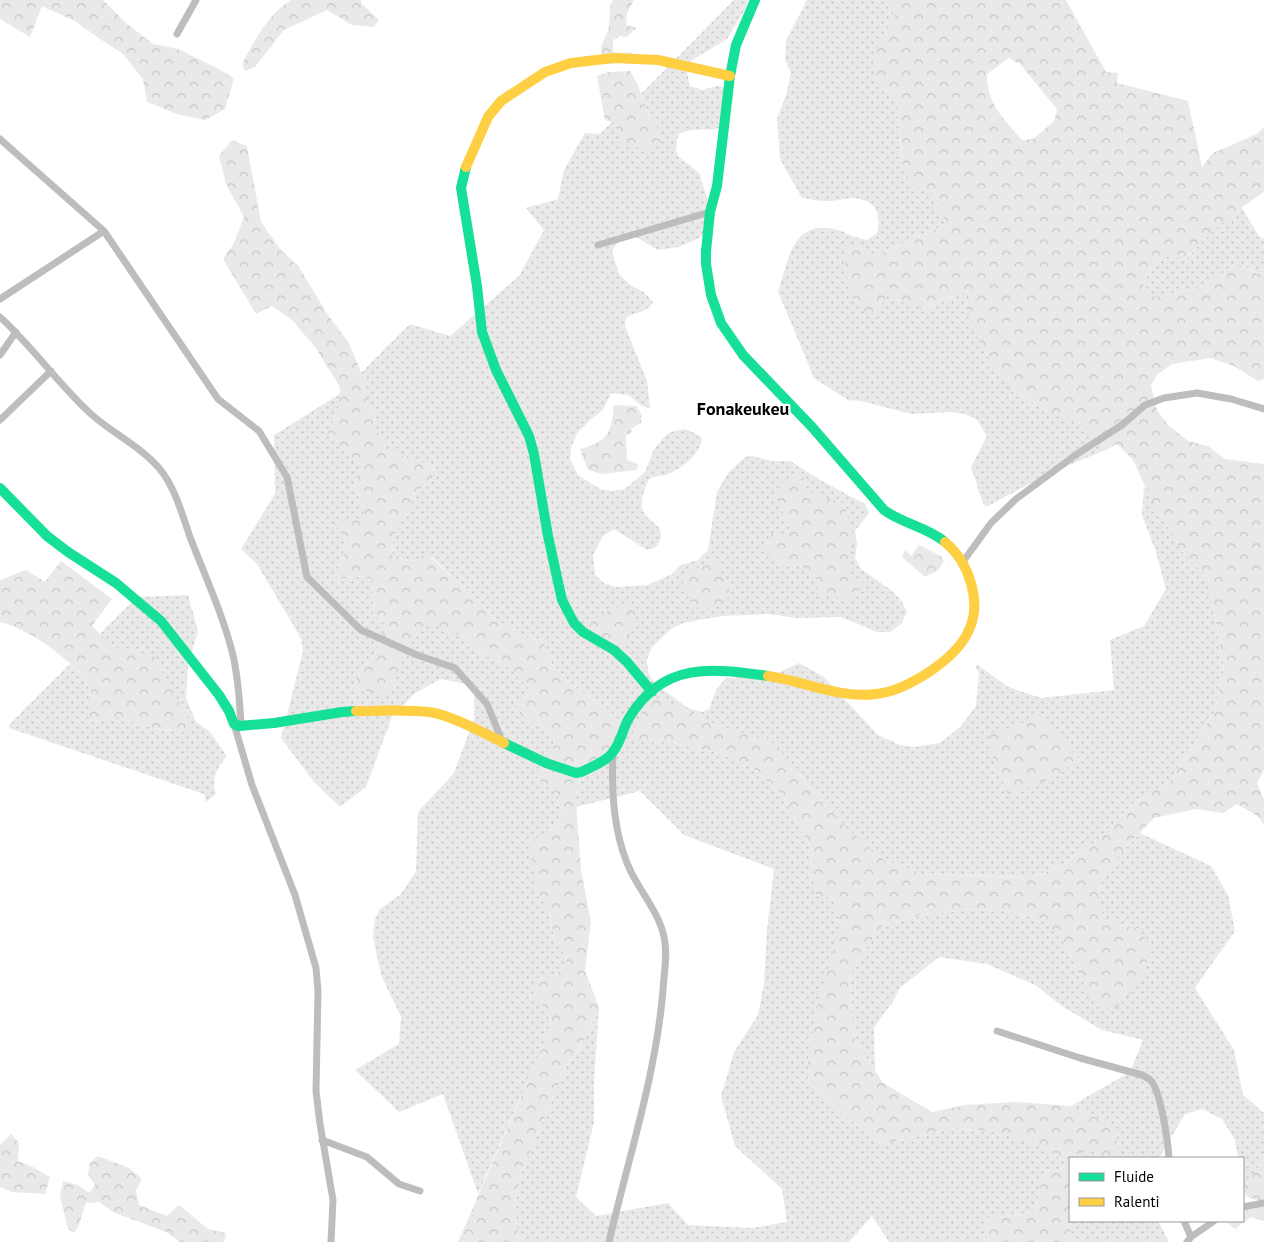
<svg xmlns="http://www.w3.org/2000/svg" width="1264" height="1242" font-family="'PT Sans',sans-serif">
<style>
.grass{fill:url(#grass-dots)}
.forest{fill:url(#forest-crowns);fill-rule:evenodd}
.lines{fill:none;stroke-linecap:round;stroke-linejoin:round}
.street{stroke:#bdbdbd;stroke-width:7}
.fast{stroke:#16e098;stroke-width:10}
.slow{stroke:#ffcf43;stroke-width:10}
.labels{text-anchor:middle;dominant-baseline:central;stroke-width:4.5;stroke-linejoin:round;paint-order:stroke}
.quarter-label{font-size:18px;font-weight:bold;fill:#000;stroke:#fff}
</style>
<defs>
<pattern id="grass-dots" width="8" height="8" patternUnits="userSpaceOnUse" patternTransform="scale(1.25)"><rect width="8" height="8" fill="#e9e9e9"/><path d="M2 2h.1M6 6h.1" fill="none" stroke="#c6c6c6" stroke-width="1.8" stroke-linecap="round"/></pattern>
<pattern id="forest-crowns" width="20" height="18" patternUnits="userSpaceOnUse" patternTransform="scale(1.25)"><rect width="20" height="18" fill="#e9e9e9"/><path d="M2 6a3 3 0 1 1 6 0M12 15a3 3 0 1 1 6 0" fill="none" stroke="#c6c6c6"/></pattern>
</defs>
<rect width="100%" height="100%" fill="#fff"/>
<path class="grass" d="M 734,0 L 748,0 L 745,9 L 727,39 L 692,60 L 687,73 L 690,86 L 702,90 L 717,86 L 723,87 L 733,95 C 723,145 716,122 680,133 L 677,139 L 676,151 L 679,157 L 699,173 L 710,207 L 705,233 L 699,238 L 679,247 L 658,250 L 629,233 L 615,246 L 612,252 L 619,274 L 629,284 L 645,293 L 653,302 C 647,314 635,311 626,318 L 625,326 L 647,381 L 650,408 L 642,406 L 629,395 L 611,393 L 603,410 L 589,421 L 577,433 L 571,448 L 570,459 L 578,475 L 600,489 L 612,491 L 625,489 L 645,472 L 654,449 L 667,434 L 674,431 L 686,429 L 698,435 L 702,439 C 699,456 680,470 665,475 C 661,476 657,476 653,477 C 648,479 646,485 645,489 C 643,494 641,504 642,508 C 647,525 667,522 659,543 C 657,548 652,549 647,550 L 614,529 L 603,536 L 593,555 L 595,575 L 604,583 L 616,587 L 648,585 L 672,574 L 681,565 L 698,560 L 708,550 L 717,492 L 728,473 L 745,457 L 752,456 L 772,461 L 790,461 L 822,481 L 865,504 L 869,513 L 855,531 L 857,543 L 855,558 L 861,569 L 891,590 L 901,600 L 907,612 L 901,624 L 890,632 L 877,632 L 841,617 L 796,618 L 769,614 L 722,616 L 683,623 L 671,629 L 652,647 L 647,659 L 648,672 L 654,683 L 688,708 L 702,712 L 709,709 L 716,690 L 726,678 L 767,676 L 778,673 L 799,663 L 824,677 L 878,735 L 900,745 L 914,747 L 940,743 L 960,727 L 976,706 L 979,673 L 975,665 L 978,665 L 1008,687 L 1041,698 L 1114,690 L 1110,640 L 1144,626 L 1166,589 L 1156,552 L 1142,515 L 1144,486 L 1181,550 L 1208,579 L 1224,669 L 1214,713 L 1170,781 L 1131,805 L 1099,839 L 1063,864 L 1034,877 L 922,874 L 884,860 L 850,831 L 813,792 L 800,774 L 707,721 L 658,698 L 636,742 L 668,742 L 719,753 L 751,766 L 785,797 L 794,817 L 812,851 L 811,871 L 833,899 L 841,924 L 831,962 L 808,1082 L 848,1118 L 882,1144 L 956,1128 L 996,1132 L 1038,1145 L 1061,1159 L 1093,1150 L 1097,1158 L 1070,1158 L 1070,1166 L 1043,1173 L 1037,1203 L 1033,1212 L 985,1219 L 988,1242 L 889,1242 L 872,1216 L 849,1242 L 520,1242 L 514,1210 L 521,1173 L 566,1067 L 583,1043 L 599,1008 L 594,1083 L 594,1122 L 576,1197 L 596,1216 L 668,1203 L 688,1225 L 752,1228 L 787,1222 L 782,1189 L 735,1146 L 721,1096 L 734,1052 L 758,1015 L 764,983 L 767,930 L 774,869 L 684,835 L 640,791 L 576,807 L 576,794 L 580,780 L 606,766 L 607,710 L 571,684 L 552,664 L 543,641 L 515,632 L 494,618 L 470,591 L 455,580 L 432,557 L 415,561 L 392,557 L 393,540 L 400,521 L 409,514 L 414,493 L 432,481 L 434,466 L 409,459 L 386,449 L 375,427 L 374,414 L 361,373 L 410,324 L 450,336 L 519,276 L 544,230 L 526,208 L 558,199 L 564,170 L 585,133 L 600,134 L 612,122 L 620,124 L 619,139 L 658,129 L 649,117 L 641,94 Z
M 807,0 L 887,0 L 887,3 L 895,15 L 872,58 L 879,88 L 893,95 L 897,101 L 903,169 L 931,189 L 935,203 L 948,225 L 914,237 L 878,255 L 869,253 L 849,288 L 856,302 L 864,311 L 887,296 L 925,309 L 967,291 L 1011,391 L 1046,410 L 1083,423 L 1108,449 L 1052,472 L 986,507 L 982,501 L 971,467 L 987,436 L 977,420 L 965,414 L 952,412 L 911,414 L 861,401 L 848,400 L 814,378 L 778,292 C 789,259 792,218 838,230 C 843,231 847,234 852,236 C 857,238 862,239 867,240 L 877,233 C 882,212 875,200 853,198 C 845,198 837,201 829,201 C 821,202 811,199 802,198 L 780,159 L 777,119 L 786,95 L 791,73 L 785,60 L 786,41 Z
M 1241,207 L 1259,236 L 1264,239 L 1264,271 L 1259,274 L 1237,263 L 1204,286 L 1156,298 L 1143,286 L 1149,272 L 1163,256 L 1186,259 L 1211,232 Z
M 340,394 L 338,415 L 327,432 L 353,458 L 361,469 L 353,480 L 364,509 L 363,519 L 345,537 L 343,559 L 338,569 L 337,579 L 363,576 L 372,579 L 374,615 L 387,625 L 375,654 L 351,688 L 404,653 L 426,619 L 444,630 L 463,636 L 477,651 L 511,669 L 531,691 L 517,708 L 524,720 L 543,726 L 554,737 L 552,755 L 537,779 L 557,793 L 562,816 L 548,831 L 538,893 L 550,912 L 554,940 L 565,955 L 566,963 L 554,977 L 533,992 L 546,1010 L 551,1022 L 539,1056 L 478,1194 L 443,1094 L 399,1112 L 355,1070 L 399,1044 L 401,1017 L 381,975 L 373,937 L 375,919 L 380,909 L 401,894 L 416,871 L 418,812 L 454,773 L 474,719 L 474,685 L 440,679 L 414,694 L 392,717 L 366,787 L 340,807 L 314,782 L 281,738 L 303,651 L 301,638 L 257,564 L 241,549 L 275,494 L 274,435 Z
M 188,595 L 198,631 L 188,665 L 186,698 L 196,722 L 209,731 L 227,756 C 217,768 211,778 216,794 L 206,802 L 204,794 L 9,728 L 9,725 L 70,664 L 80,673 L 94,695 L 88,713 L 90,722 L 118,717 L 140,725 L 163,730 L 188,731 L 153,656 L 114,647 L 100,634 L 137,597 Z
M 1140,833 L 1211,866 L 1228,895 L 1235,931 L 1195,988 L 1234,1050 L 1243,1095 L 1264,1113 L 1264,1160 L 1243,1187 L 1243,1158 L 1238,1158 L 1235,1140 L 1222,1119 L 1202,1109 L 1185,1114 L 1159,1158 L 1119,1158 L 1116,1133 L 1100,1119 L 1071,1106 L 1130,1072 L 1143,1040 L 1102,1030 L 1060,1005 L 1037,986 L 987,964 L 939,957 L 900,988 L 892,1003 L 874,1027 L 875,1071 L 854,1038 L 850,979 L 865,949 L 882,926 L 924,914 L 993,908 L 1042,919 L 1063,941 L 1079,974 L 1095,1001 L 1139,929 L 1107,921 L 1096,903 L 1104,876 L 1122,851 Z
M 1075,1221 L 1158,1221 L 1169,1242 L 1077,1242 L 1068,1225 Z"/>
<path class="forest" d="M 0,0 L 103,0 L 126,23 L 153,44 L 178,49 L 217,68 L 234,78 L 225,109 L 205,120 L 177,114 L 147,102 L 143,79 L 123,54 L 100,39 L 75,21 L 42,6 L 30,37 L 0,19 Z
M 291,0 L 361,0 L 361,3 L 379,20 L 374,27 L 352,25 L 327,10 L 284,30 L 255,67 L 245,71 L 242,64 C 254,41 268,14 291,0 Z
M 613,0 L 634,0 L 627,13 L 626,25 L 637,28 L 626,37 L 620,36 L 613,40 L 613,52 L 626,53 L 632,52 L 633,56 L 613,64 L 607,64 L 602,56 L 601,47 L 609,28 L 610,6 Z
M 887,0 L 1066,0 L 1106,72 L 1118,73 L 1117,83 L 1188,101 L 1202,167 L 1213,153 L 1257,134 L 1264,127 L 1264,192 C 1234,211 1210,233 1185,259 L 1163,256 L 1149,272 L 1143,286 L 1156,298 L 1204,286 L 1237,263 L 1258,274 L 1264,271 L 1264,379 L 1258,381 L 1234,366 L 1211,358 L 1172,364 L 1158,374 L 1151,385 L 1157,410 L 1169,426 L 1188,441 L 1208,446 L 1225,459 L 1264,464 L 1264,770 L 1257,783 L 1264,799 L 1264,826 L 1259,817 L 1237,804 L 1223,813 L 1196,809 L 1154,818 L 1122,851 L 1104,876 L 1096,903 L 1107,921 L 1139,929 L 1151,947 L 1144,973 L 1132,991 L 1114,1011 L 1095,1001 L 1079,974 L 1063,941 L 1042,919 L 993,908 L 924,914 L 882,926 L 865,949 L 850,979 L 854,1038 L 883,1083 L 932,1112 L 966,1105 L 1016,1102 L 1071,1106 L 1100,1119 L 1116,1133 L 1119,1158 L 1097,1158 L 1093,1150 L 1061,1159 L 1038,1145 L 996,1132 L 956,1128 L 882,1144 L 848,1118 L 808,1082 L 808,1058 L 818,1004 L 841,924 L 833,899 L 816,894 L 811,871 L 812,850 L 794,817 L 785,797 L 751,766 L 719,753 L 668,742 L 636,742 L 632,730 L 649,702 L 658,698 L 707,721 L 776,744 L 813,792 L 850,831 L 884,860 L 922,874 L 984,876 L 1035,877 L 1063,864 L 1099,839 L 1131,805 L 1170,781 L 1214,713 L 1224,669 L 1208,579 L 1181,550 L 1152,501 L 1133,460 L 1117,444 L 1108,449 L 1083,424 L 1046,410 L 1011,391 L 984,352 L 966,309 L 971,300 L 967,291 L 924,309 L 887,296 L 876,313 C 873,313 867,313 864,311 C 846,301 846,266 844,248 L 857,242 L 869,253 L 879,255 L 914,237 L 948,225 L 935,203 L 931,189 L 914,188 L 903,169 L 897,101 L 893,95 L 879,88 L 871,58 L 895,15 L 887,3 ZM 1009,58 L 1020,64 L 1057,109 L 1054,121 L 1033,139 L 1022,140 C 1004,119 986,103 987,74 Z
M 630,71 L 638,85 L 649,117 L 658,128 L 661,143 L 653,149 L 623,146 L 619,139 L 619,124 L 605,120 L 597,76 L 609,72 Z
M 232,140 L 247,146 L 261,222 L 280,249 L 299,267 L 328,315 L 349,343 L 366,385 L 374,414 L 375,427 L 386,449 L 409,459 L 434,466 L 432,481 L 414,493 L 409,514 L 400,521 L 393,540 L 392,557 L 415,561 L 426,553 L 455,580 L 470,591 L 494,618 L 515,632 L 543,641 L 552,664 L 571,684 L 607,710 L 626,730 L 618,753 L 606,766 L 580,780 L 576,794 L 577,817 L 581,869 L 591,923 L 585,970 L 599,1008 L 583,1043 L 566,1067 L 521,1173 L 514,1210 L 520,1242 L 458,1242 L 539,1056 L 551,1022 L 546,1010 L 533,992 L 536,978 L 554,977 L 566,963 L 565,955 L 554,940 L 550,912 L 538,893 L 528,844 L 548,831 L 562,816 L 557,793 L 537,779 L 552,755 L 554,737 L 543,726 L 524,720 L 517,708 L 531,691 L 511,669 L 477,651 L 463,636 L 444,630 L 427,620 L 404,653 L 394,685 L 383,694 L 351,688 L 375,654 L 386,625 L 374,615 L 372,579 L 363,576 L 337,579 L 338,569 L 343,559 L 345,537 L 333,522 L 363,519 L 364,509 L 353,480 L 361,469 L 353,458 L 327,432 L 338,415 L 340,387 L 315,347 L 292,320 L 272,306 L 256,314 L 223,259 L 234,243 L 244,217 L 226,184 L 219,156 Z
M 614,405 L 636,406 L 642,415 L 641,423 L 632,428 L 631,433 L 626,435 L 627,460 L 638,464 L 637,470 L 603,474 L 588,470 L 580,449 C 609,441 611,433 614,405 Z
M 802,473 L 807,490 L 825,498 L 844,503 L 855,542 L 847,563 L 853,578 L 864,582 L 855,599 L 833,597 L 819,594 L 815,575 L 801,566 L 784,567 L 765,549 L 771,534 L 783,535 L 791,532 L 775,495 L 782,482 Z
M 919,545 L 941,556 L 944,561 L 937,571 L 925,577 L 902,557 L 905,550 L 911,556 Z
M 711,553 L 732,595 L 721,602 L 703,610 L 692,606 L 681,578 L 689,566 L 699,568 L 706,565 Z
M 61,561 L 112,599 L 92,626 L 114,647 L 153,655 L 189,720 L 188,732 L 163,730 L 140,725 L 118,717 L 90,722 L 88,713 L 94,695 C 89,688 85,678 79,672 C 59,652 28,629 0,622 L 0,580 L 26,570 L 45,582 Z
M 626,605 L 635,606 C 637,622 632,633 623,645 L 598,641 L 587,628 C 597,615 610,609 626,605 Z
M 1038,713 L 1079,759 L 1054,778 L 1008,795 L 992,755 L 988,734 L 1018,726 Z
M 11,1134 L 19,1143 L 18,1161 L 33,1167 L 50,1177 L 45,1194 L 12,1192 L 0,1187 L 0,1145 Z
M 98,1156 L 129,1168 L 142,1179 L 136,1191 L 139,1205 L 167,1216 L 179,1205 L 208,1229 L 226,1233 L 224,1242 L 180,1242 L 166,1232 L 113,1212 L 99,1202 L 86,1203 C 82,1213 81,1225 74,1233 L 68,1229 L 60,1196 L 63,1181 L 78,1185 L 89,1193 L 95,1185 L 88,1175 L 90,1163 Z
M 1264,1160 L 1264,1221 L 1251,1217 L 1235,1229 L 1227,1222 L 1243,1221 L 1243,1211 L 1257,1208 L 1263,1202 C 1254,1199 1243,1199 1243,1187 Z
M 1070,1166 L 1070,1221 L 1075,1221 L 1068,1225 L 1077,1242 L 988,1242 L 985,1219 L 1033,1212 L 1037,1203 L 1043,1173 Z"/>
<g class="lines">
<path class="street" d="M 177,34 L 196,0
M 0,139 L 104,231 L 218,399 L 259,431 L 287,477 L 307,577 L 361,630 L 417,655 L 455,668 L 487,704 L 503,743
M 598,245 L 710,212
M 0,299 L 104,231
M 0,317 C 33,347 58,384 91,414 C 112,433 140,446 159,468 C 175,487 182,514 190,537 C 205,576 223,615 233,655 C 238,678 240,703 241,727
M 0,355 L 16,332
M 0,420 L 51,371
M 962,563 L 991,523 L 1016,499 L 1077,454 L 1122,425 L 1145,405 L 1164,398 L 1197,393 L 1231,399 L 1264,409
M 234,724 L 252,785 L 295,895 L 316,968 L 318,991 L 316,1091 L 320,1124 L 333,1200 L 331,1242
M 997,1031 L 1080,1058 L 1142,1075 C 1146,1077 1150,1079 1152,1082 C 1161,1094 1168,1142 1169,1158
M 322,1140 L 367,1157 L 399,1184 L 420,1191
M 1243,1207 L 1264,1203
M 1184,1221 L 1191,1237
M 609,1242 C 628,1159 656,1075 663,990 C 664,973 668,953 664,937 C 660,915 641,892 631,872 C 614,837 611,793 613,753
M 1187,1242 L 1191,1237 L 1214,1221"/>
<path class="fast" d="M 755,0 L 736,45 L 730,76 L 717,186 L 710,212 L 706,251 L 706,264 L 711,295 L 721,323 L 743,355 L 812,427 L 884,510 C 903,524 927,527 945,542
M 466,167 L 461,188 L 477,286 L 482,332 L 496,370 L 529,436 L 534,454 L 548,536 L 562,600 L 574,623 L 583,632 L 614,650 L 627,662 L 652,692
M 0,488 L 47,536 L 68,552 L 116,583 L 161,621 L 219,695 L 229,711 L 234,724 L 239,726 L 274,723 L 342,712 L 356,711
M 504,743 L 546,763 L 576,773 L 581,772 C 591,767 606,762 613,752 C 621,742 623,728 629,718 C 663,661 713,668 768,676"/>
<path class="slow" d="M 466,167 L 488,117 L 501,101 L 545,72 L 571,63 L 613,58 L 658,60 L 730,76
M 768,676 C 804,681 840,699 876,694 C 906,691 955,660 968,632 C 983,603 969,562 945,542
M 356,711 C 380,711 405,709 429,712 C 451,715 484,733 504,743"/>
</g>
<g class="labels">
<g class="quarter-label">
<text x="743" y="408">Fonakeukeu</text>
</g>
</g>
<rect x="1069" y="1157" width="175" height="65" fill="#ffffff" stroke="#999999"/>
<rect x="1079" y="1173" width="25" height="8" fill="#16e098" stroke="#999999"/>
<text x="1114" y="1182" font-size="15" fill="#000000">Fluide</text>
<rect x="1079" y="1198" width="25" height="8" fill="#ffcf43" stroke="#999999"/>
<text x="1114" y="1207" font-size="15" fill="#000000">Ralenti</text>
</svg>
